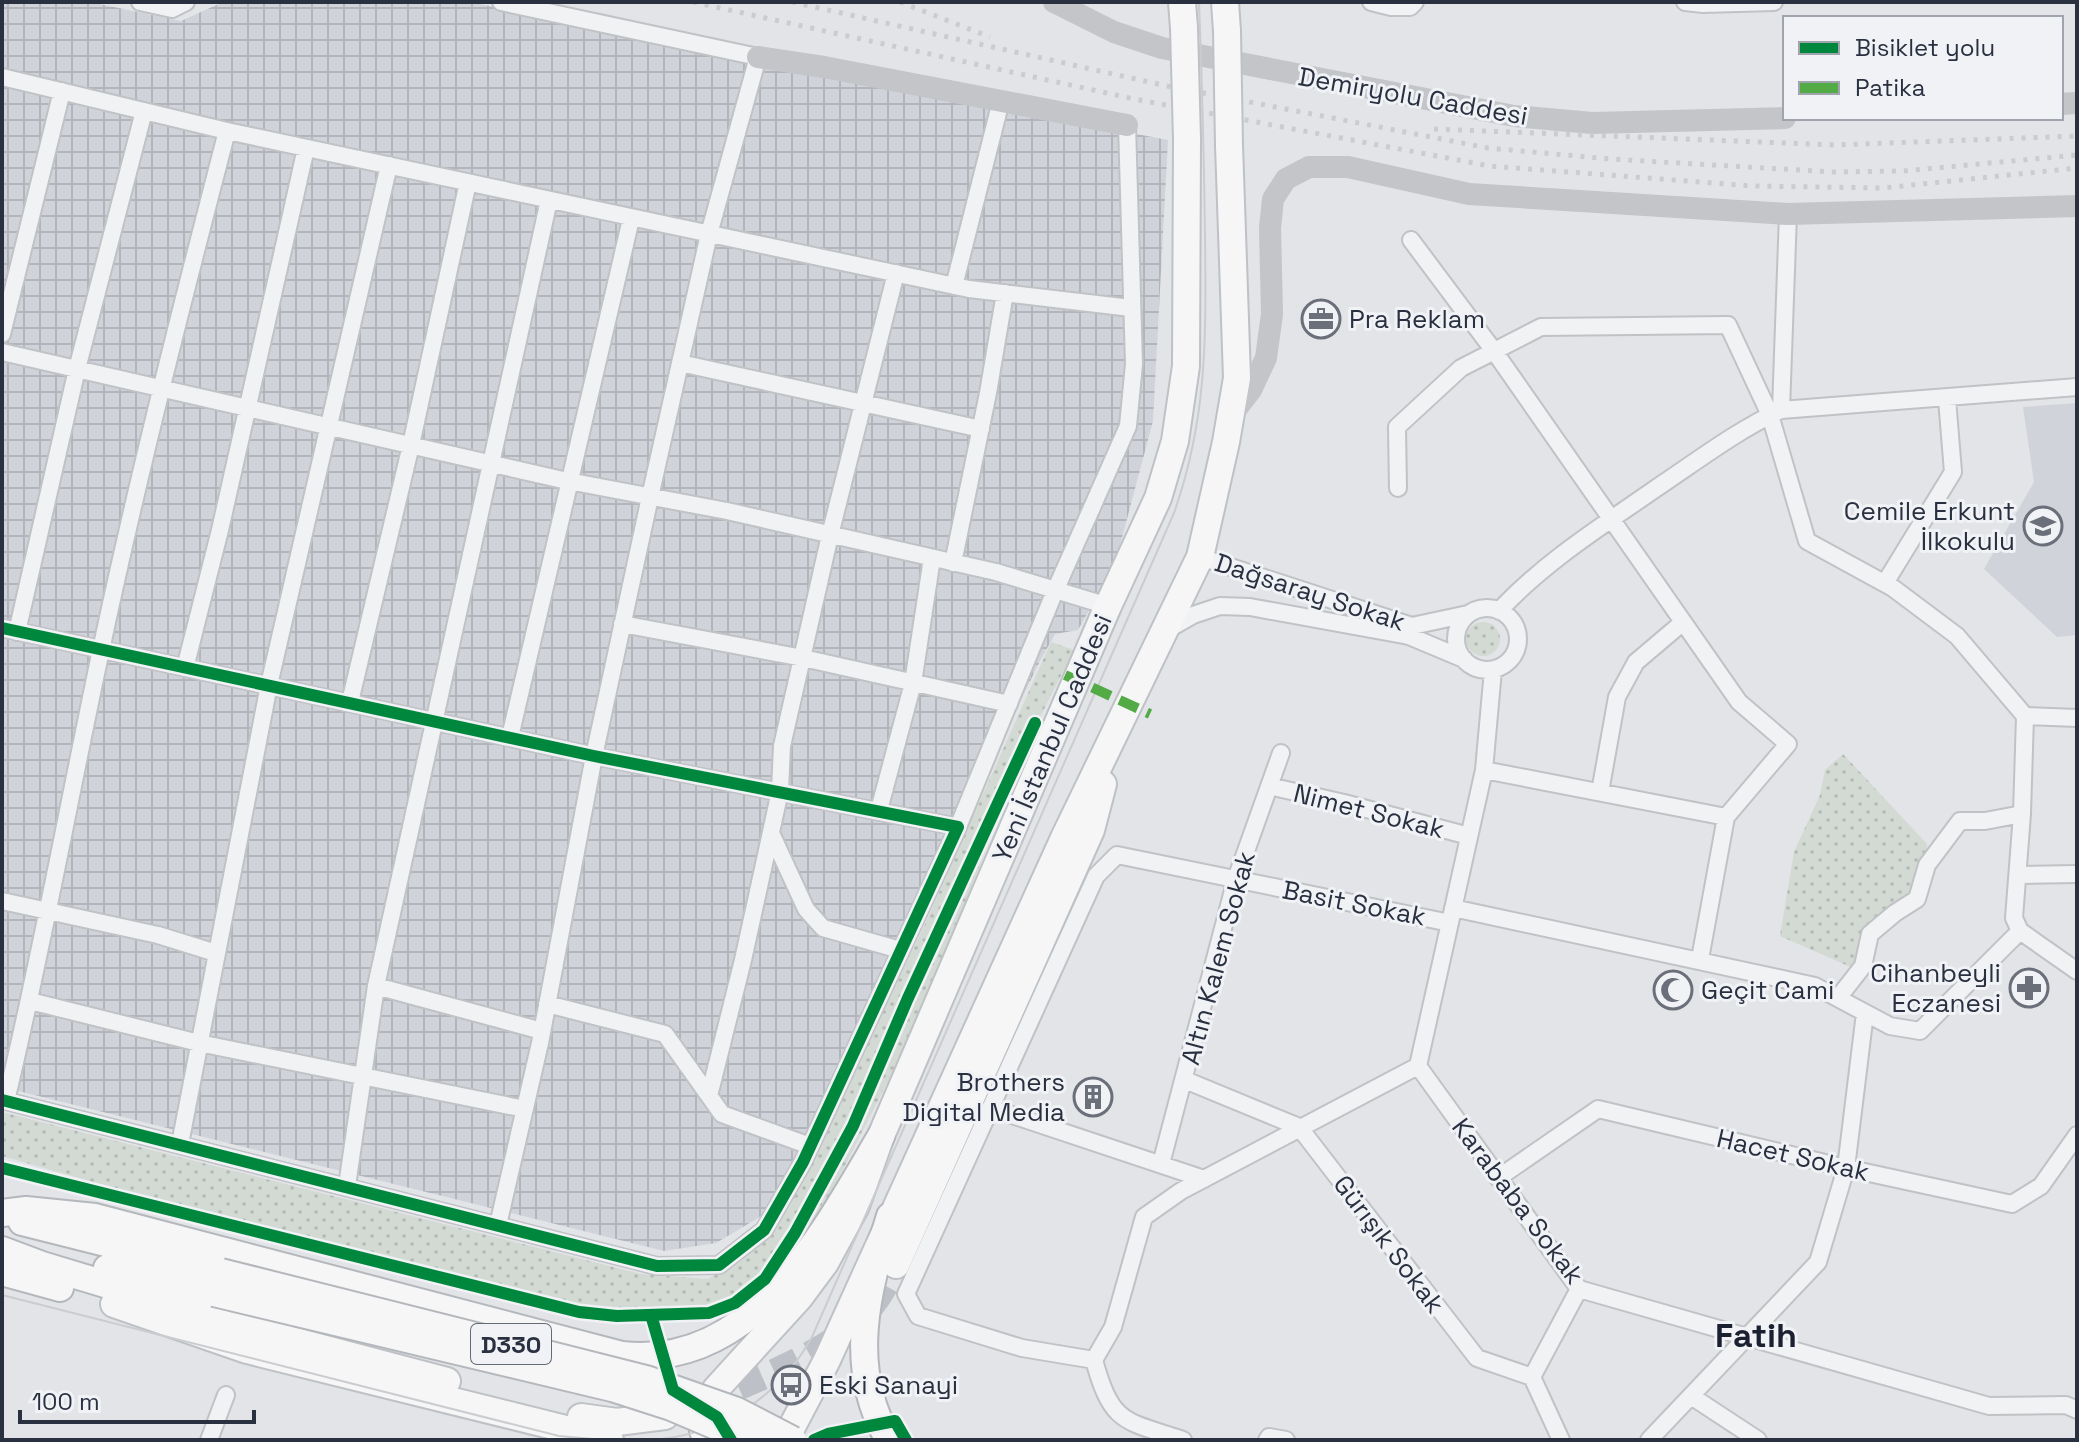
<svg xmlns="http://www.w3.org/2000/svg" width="2079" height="1442" font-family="'Space Grotesk',sans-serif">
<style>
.built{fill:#d1d3da}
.industrial{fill:url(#industrial-grid)}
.green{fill:url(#green-dots)}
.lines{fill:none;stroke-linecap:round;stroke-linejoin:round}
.primary-tunnel{stroke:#bdc0c6;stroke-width:26;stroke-dasharray:26 13;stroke-linecap:butt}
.minor-casing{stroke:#c0c2c5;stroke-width:20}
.primary-casing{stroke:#bec1c5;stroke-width:30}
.trunk-casing{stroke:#b4b7bc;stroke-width:30}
.minor{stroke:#f1f2f4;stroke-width:16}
.secondary{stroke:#c3c5c9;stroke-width:22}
.primary{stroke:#f6f6f6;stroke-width:26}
.trunk{stroke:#f6f6f6;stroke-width:26}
.tram{stroke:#cbcccf;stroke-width:2}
.rail{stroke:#cbcccf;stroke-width:5;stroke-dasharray:4 8;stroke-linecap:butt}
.primary-bridge-casing{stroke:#bec1c5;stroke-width:30;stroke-linecap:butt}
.trunk-bridge-casing{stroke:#b4b7bc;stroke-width:30;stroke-linecap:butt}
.primary-bridge{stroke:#f6f6f6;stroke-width:26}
.trunk-bridge{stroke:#f6f6f6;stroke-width:26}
.quiet{stroke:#53ab46;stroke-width:10;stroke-dasharray:20 10;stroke-linecap:butt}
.cycleway-casing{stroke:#f0f2f6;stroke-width:17}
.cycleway{stroke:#00873e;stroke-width:12}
.labels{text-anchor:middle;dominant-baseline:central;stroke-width:6;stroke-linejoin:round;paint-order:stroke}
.shield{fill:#f0f2f6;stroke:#656a77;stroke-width:2}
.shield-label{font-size:24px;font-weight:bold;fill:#293040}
.street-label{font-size:26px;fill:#293040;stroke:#f0f2f6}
.poi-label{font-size:26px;fill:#293040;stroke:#f0f2f6;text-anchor:start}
.district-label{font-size:34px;font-weight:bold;fill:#1c2131;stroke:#f0f2f6}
</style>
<defs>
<pattern id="industrial-grid" width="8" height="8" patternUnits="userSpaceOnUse" patternTransform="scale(2)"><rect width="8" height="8" fill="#d1d3da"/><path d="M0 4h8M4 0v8" fill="none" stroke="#b3b5bc"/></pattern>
<pattern id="green-dots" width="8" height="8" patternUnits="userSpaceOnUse" patternTransform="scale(2)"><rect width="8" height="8" fill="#d2dad3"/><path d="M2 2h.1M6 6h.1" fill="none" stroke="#b4bbb6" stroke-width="1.8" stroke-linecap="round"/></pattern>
</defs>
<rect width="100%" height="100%" fill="#e2e4e7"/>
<path class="built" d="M 2077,403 L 2077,635 L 2057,637 L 1984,569 L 2034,482 L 2023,407 Z"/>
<path class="industrial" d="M 2,2 L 90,2 L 181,21 L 223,2 L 470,2 L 787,67 L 1168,140 L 1153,421 L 1115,564 L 1078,630 L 1055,634 L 1040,661 L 1006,730 L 854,1066 L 765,1214 L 716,1243 L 664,1251 L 2,1087 Z"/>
<path class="green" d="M1466 639a17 17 0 1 1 34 0a17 17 0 1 1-34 0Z
M 1051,642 L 1074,650 L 1035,727 L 915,1028 L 829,1197 L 798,1244 L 764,1287 L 725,1315 L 699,1310 L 584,1306 L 205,1214 L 2,1156 L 2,1112 L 641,1274 L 708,1279 L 753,1249 L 788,1209 L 925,924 Z
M 1843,754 L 1927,844 L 1926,878 L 1912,893 L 1884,910 L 1853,968 L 1780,936 L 1794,852 L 1820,795 L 1825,770 Z"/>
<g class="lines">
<path class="primary-tunnel" d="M 703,1403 C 751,1381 825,1355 862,1317 C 877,1302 887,1284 896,1265"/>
<g class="minor-casing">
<path id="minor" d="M 140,2 L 172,9 L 186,2
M 1371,2 L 1391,7 L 1410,7 L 1415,2
M 1685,2 L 1703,4 L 1774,2
M 2,77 L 227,131 L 969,289 L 1131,308
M 1411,240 L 1494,351 L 1739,702 L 1788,744 L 1726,817 L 1700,959
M 954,286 L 1001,101
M 2,334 L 62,91
M 2,352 L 563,480 L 727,511 L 996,572 L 1108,606
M 680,363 L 981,429
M 1781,410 L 1788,214
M 1398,488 L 1397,427 L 1461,368 L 1541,327 L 1728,325 L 1770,415 L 1807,541 L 1893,588 L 1957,636 L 2025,716 L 2022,814 L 2014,918 L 2020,931 L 1920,1031 L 1890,1026 L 1815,986 L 1453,908
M 1200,557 L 1412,626 L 1468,614
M 953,563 L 988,393 L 1005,293
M 1885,583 L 1953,472 L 1947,399
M1456 639a31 31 0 1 1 62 0a31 31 0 1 1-62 0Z
M 1499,611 C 1543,563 1602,526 1655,489 C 1697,461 1736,431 1781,410 L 2077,387
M 622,624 L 803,658 L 1009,704
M 2,628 L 594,756 L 958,827 L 803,1162 L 764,1230 L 719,1265 L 657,1266 L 2,1100
M 1165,631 L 1193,615 L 1220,606 L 1250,607 L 1409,636 L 1464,659
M 17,632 L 77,369 L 144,111
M 185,668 L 220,530 L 306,148
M 1493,670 L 1484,770 L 1418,1066 L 1579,1289 L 1989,1406 L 2066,1405 L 2077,1410
M 350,702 L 411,445 L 468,182
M 2025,716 L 2077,718
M 510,737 L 631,219
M 1484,770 L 1726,817
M 1269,786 L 1344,803 L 1469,836
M 1600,792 L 1617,697 L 1636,662 L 1682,623
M 879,810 L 913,683 L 932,558
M 958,827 L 1055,591 L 1128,426 L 1134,364 L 1127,125
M 771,833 L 806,909 L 823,928 L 900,950
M 2018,875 L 2077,874
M 2,901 L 158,935 L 216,953
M 2020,931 L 2077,971
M 376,986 L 542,1031
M 1838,998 L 1863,966 L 1870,934 L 1895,913 L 1917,899 L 1927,865 L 1960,821 L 1985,821 L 2022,814
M 30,1001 L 199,1043 L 525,1109
M 547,1004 L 665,1034 L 722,1114 L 810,1146
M 1185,1080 L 1299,1127 L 1477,1358 L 1532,1377 L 1561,1440
M 709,1096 L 743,960 L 780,791 L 782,746 L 830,535 L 896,273
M 6,1101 C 42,951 69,800 101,650 C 138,476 182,304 227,131
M 991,1108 L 1204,1179
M 180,1144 L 269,685 L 389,165
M 1161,1164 L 1236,879 L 1281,753
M 1498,1178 L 1598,1109 L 1846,1168 L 2012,1204 L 2041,1186 L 2077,1135
M 347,1186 L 376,986 L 549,200
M 498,1225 L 540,1043 L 594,756 L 650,497 L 709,234 L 758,57 L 501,2
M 1094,1360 L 1022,1348 L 918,1316 L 906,1294 L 1096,876 L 1117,855 L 1450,923
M 1532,1377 L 1579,1289
M 1691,1396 L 1758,1440
M 209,1440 L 226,1395
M 1183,1440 C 1124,1420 1112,1425 1094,1360 L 1113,1327 L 1144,1217 L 1181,1191 L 1418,1066
M 1267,1440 L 1269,1437 L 1286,1440
M 1649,1440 L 1818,1262 L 1846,1168 L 1865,1013"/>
</g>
<g class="primary-casing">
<path id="primary" d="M 1182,2 L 1184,28
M 1225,2 L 1227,31
M 896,1265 L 1091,830 L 1103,784
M 114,1304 L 247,1350 L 610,1440
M 284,1338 L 447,1381
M 704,1409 L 716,1389 L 799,1298 L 825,1263 L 856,1206 L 881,1136 L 1108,606 L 1158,498 L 1175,441 L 1186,366 L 1187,139
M 581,1417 L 617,1422 L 665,1416
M 785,1440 L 827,1360 L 1064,838 L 1200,557 L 1226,442 L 1237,378 L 1229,145"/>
</g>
<g class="trunk-casing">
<path id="trunk" d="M 2,1213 L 26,1210 L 95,1217 L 622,1355 C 754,1370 824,1232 881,1136
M 22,1222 L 221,1272
M 2,1250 L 42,1265 L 284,1338
M 107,1268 L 214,1293
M 2,1272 L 60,1288
M 704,1409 L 703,1431 L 707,1440
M 889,1440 C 846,1368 867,1290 890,1216"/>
</g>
<use href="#minor" class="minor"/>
<path class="secondary" d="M 1054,2 L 1114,32 L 1162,48 L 1514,116 L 1592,123 L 1785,118
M 758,57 L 824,67 L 1127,125
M 2061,104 L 2077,103
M 1230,417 L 1251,390 L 1266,358 L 1272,314 L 1270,228 L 1273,199 L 1286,179 L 1309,167 L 1348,167 L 1469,194 L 1788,214 L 2077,206"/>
<use href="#primary" class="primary"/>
<use href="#trunk" class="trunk"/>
<path class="tram" d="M 2,1295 L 559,1436 L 604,1440
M 651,1440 C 721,1435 778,1398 812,1337 L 1174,513 C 1208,417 1206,334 1205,235 C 1204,157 1202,80 1199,2"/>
<path class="rail" d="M 693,2 L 1134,99 L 1490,166 L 1752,186 L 1883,188 L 2077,168
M 792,2 L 1167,86 L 1488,148 L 1610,159 L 1834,172 L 1903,171 L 2077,155
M 900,2 L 990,37
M 1434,129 L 1835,145 L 2077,136"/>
<g class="primary-bridge-casing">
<path id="primary-bridge" d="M 1184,28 L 1187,139
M 1227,31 L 1229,145"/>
</g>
<g class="trunk-bridge-casing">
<path id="trunk-bridge" d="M 221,1272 L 646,1379 L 737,1411 L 793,1440
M 214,1293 L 612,1388 L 671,1407 L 749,1440"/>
</g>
<use href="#primary-bridge" class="primary-bridge"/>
<use href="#trunk-bridge" class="trunk-bridge"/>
<path class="quiet" d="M 1065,675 L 1150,714"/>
<g class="cycleway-casing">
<path id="cycleway" d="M 2,628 L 594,756 L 958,827 L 803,1162 L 764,1230 L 719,1265 L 657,1266 L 2,1100
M 2,1168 L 579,1312 L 617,1316 L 709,1313 L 735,1303 L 765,1279 L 795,1233 L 853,1126 L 908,998 L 1035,723
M 651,1315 L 673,1390 L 717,1417 L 731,1440
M 814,1440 L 828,1434 L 895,1421 L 906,1440"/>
</g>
<use href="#cycleway" class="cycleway"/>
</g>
<defs>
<g id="office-ring" transform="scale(2)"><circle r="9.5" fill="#f0f2f6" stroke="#6a6f7a" stroke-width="1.5"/><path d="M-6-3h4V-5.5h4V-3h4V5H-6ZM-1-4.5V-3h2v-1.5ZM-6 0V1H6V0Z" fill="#6a6f7a"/></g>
<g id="school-ring" transform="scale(2)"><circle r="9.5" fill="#f0f2f6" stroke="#6a6f7a" stroke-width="1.5"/><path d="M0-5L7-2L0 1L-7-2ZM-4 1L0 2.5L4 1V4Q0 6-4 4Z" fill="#6a6f7a"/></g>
<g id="pharmacy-ring" transform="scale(2)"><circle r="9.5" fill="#f0f2f6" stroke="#6a6f7a" stroke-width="1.5"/><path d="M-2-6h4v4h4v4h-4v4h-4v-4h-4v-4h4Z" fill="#6a6f7a"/></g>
<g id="mosque-ring" transform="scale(2)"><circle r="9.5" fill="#f0f2f6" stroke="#6a6f7a" stroke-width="1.5"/><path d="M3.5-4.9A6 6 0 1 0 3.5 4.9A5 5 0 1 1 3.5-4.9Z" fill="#6a6f7a"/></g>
<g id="building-ring" transform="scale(2)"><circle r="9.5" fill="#f0f2f6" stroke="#6a6f7a" stroke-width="1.5"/><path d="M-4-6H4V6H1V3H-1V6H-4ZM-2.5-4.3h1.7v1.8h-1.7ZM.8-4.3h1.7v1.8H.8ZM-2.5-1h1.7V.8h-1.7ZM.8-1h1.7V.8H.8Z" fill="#6a6f7a"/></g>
<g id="bus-ring" transform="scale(2)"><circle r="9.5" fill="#f0f2f6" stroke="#6a6f7a" stroke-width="1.5"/><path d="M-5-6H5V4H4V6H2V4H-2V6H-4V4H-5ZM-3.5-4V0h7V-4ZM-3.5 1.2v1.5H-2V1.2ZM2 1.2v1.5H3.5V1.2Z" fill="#6a6f7a"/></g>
</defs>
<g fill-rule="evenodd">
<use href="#office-ring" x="1321" y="319"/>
<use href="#school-ring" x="2043" y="526"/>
<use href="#pharmacy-ring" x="2029" y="988"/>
<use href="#mosque-ring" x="1673" y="990"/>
<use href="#building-ring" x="1093" y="1097"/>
<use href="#bus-ring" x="791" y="1385"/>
</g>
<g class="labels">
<rect class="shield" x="471" y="1324" width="80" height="40" rx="6"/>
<g class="shield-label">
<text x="511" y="1344">D330</text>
</g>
<g class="street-label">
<text transform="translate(1413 96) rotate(10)">Demiryolu Caddesi</text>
<text transform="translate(1310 592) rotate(18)">Dağsaray Sokak</text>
<text transform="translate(1052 738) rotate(-67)">Yeni İstanbul Caddesi</text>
<text transform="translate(1369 811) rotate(14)">Nimet Sokak</text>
<text transform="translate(1354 903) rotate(11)">Basit Sokak</text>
<text transform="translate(1218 958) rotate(-75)">Altın Kalem Sokak</text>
<text transform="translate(1793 1155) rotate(13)">Hacet Sokak</text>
<text transform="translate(1518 1201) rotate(53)">Karababa Sokak</text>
<text transform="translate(1389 1244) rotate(53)">Gürışık Sokak</text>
</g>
<g class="poi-label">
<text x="1349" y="319">Pra Reklam</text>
<text x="2015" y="511" text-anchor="end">Cemile Erkunt<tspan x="2015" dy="30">İlkokulu</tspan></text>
<text x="2001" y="973" text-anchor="end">Cihanbeyli<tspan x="2001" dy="30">Eczanesi</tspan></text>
<text x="1701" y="990">Geçit Cami</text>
<text x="1065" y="1082" text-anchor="end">Brothers<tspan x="1065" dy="30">Digital Media</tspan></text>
<text x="819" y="1385">Eski Sanayi</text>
</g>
<g class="district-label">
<text x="1756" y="1335">Fatih</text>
</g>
</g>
<rect width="2079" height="1442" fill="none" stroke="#293040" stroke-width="8"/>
<rect x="1783" y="16" width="280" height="104" fill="#f0f2f6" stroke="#a0a4ad" stroke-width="2"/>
<rect x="1799" y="42" width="40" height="12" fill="#00873e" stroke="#a0a4ad" stroke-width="2"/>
<text x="1855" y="56" font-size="24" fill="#293040">Bisiklet yolu</text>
<rect x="1799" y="82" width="40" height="12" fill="#53ab46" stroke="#a0a4ad" stroke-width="2"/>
<text x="1855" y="96" font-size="24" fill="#293040">Patika</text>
<path d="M20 1410v12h234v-12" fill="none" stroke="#293040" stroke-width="4"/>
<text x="32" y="1410" font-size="24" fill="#293040" stroke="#f0f2f6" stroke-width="6" paint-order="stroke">100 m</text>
</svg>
